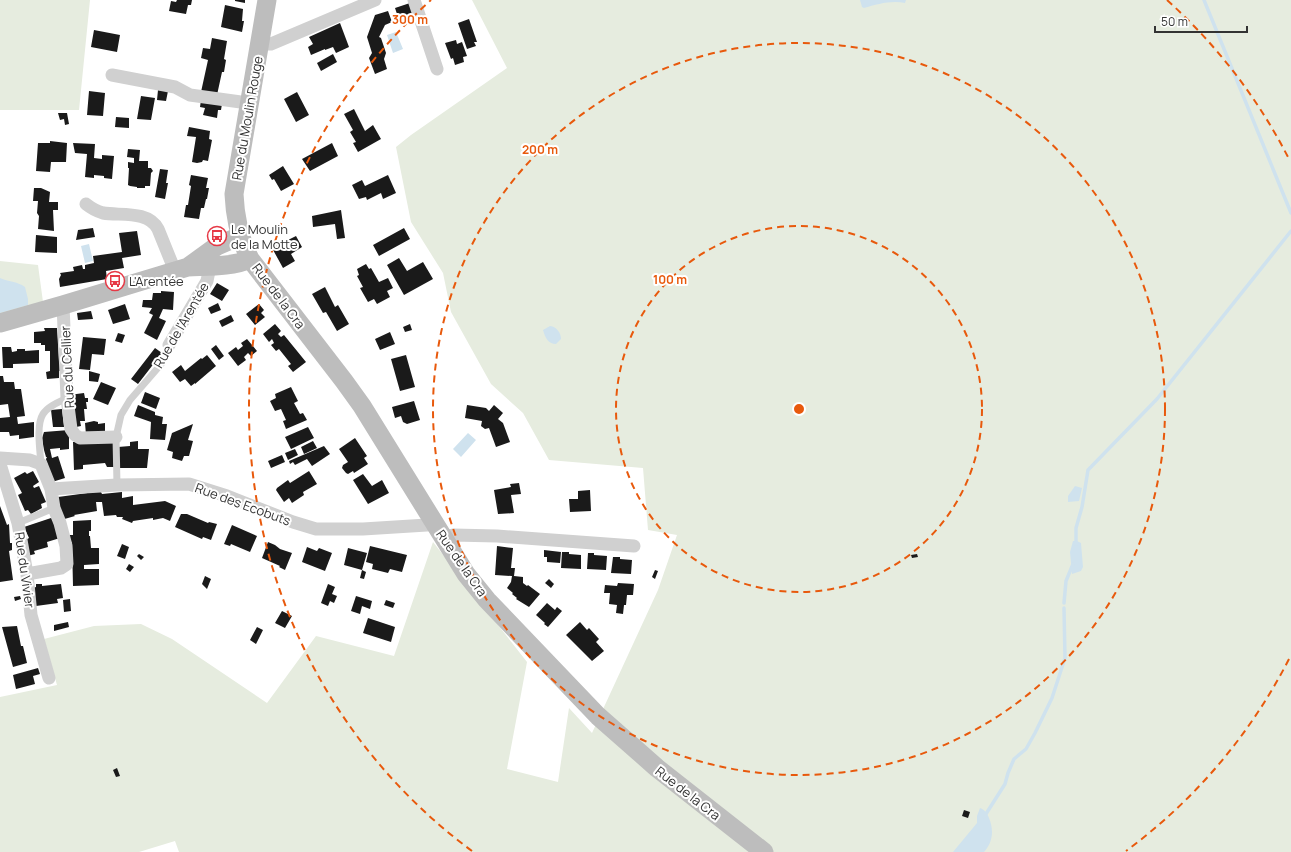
<svg xmlns="http://www.w3.org/2000/svg" width="1291" height="852" font-family="Manrope,sans-serif">
<style>
.green{fill:#e6ecdf}
.water{fill:#cfe2ee}
.lines{fill:none;stroke-linecap:round;stroke-linejoin:round}
.stream{stroke:#cfe2ee;stroke-width:3.5}
.building{fill:#1a1a1a}
.lane{stroke:#d0d0d0;stroke-width:7}
.street{stroke:#d0d0d0;stroke-width:13}
.secondary{stroke:#bdbdbd;stroke-width:19}
.ring{fill:none;stroke:#e8590c;stroke-width:2;stroke-dasharray:7 5}
.labels{text-anchor:middle;dominant-baseline:central;stroke-width:4;stroke-linejoin:round;paint-order:stroke}
.street-label{font-size:13px;fill:#333;stroke:#fff}
.poi-label{font-size:13px;fill:#333;stroke:#fff;text-anchor:start}
.centre{fill:#e8590c;stroke:#fff;stroke-width:2}
.ring-label{font-size:12px;text-anchor:middle;font-weight:bold;fill:#e8590c;stroke:#fff;stroke-width:4;stroke-linejoin:round;paint-order:stroke}
</style>
<rect width="100%" height="100%" fill="#fff"/>
<path class="green" d="M 0,0 L 90,0 L 79,110 L 0,110 Z
M 472,0 L 1291,0 L 1291,852 L 179,852 L 175,841 L 139,852 L 0,852 L 0,697 L 57,685 L 44,639 L 94,626 L 141,624 L 172,639 L 267,703 L 316,636 L 394,656 L 433,542 L 527,662 L 507,769 L 558,782 L 569,708 L 592,733 L 658,590 L 677,535 L 648,530 L 643,468 L 549,460 L 523,413 L 491,384 L 451,312 L 443,273 L 411,222 L 396,147 L 411,135 L 507,68 Z
M 0,261 L 38,265 L 43,302 L 0,314 Z"/>
<path class="water" d="M 860,0 L 906,0 L 905,3 C 892,0 877,4 864,8 L 862,7 Z
M 396,32 L 403,49 L 393,53 L 387,35 Z
M 89,244 L 93,261 L 85,263 L 81,246 Z
M 0,278 C 8,282 17,281 25,287 L 28,299 L 28,305 L 0,313 Z
M 550,326 C 557,327 561,333 561,339 L 556,344 C 548,344 545,337 543,330 Z
M 468,433 L 476,440 L 461,457 L 453,449 Z
M 1075,486 L 1082,488 L 1079,501 L 1068,502 L 1068,496 Z
M 1073,541 L 1077,541 L 1081,543 L 1083,567 L 1081,571 L 1072,574 L 1070,552 Z
M 980,808 C 985,810 987,813 989,818 C 994,830 993,842 984,852 L 953,852 L 977,823 L 977,816 Z"/>
<g class="lines">
<path class="stream" d="M 1204,0 L 1291,213
M 1076,544 L 1076,528 L 1082,507 L 1088,470 L 1157,399 L 1291,231
M 1064,603 L 1066,581 L 1073,564
M 984,817 L 1005,784 L 1008,773 L 1014,759 L 1026,749 L 1035,733 L 1052,698 L 1065,658 L 1064,608"/>
</g>
<path class="building" d="M 177,0 L 192,0 L 191,5 L 188,5 L 186,14 L 169,11 L 171,1 L 176,2 Z
M 235,0 L 245,0 L 245,3 L 235,1 Z
M 410,3 L 414,15 L 399,20 L 395,8 Z
M 225,5 L 243,9 L 242,21 L 244,21 L 242,32 L 221,27 Z
M 388,11 L 392,22 L 385,25 L 379,37 L 381,38 L 386,53 L 384,59 L 387,69 L 375,74 L 369,58 L 372,53 L 367,37 L 375,15 Z
M 469,19 L 477,42 L 474,42 L 476,46 L 467,49 L 458,23 Z
M 340,23 L 349,47 L 336,53 L 333,47 L 325,50 L 325,49 L 311,55 L 308,47 L 313,44 L 309,37 Z
M 94,30 L 120,35 L 117,52 L 91,47 Z
M 212,38 L 227,41 L 224,59 L 226,60 L 224,72 L 222,72 L 217,95 L 201,92 L 208,60 L 201,58 L 203,48 L 210,49 Z
M 456,40 L 457,44 L 462,42 L 467,56 L 463,57 L 464,62 L 455,65 L 453,58 L 451,59 L 445,43 Z
M 333,54 L 337,62 L 321,71 L 317,63 Z
M 158,90 L 168,91 L 166,101 L 157,100 Z
M 89,91 L 105,93 L 103,116 L 87,115 Z
M 297,92 L 309,115 L 296,122 L 284,99 Z
M 141,96 L 155,98 L 151,120 L 137,119 Z
M 201,100 L 222,104 L 221,110 L 218,110 L 217,118 L 203,115 L 205,108 L 200,107 Z
M 354,109 L 365,131 L 373,125 L 381,139 L 358,152 L 353,143 L 356,142 L 350,132 L 353,130 L 344,114 Z
M 58,113 L 67,113 L 69,124 L 65,125 L 64,119 L 60,120 Z
M 116,117 L 129,118 L 129,128 L 115,127 Z
M 189,127 L 210,131 L 209,139 L 212,140 L 208,161 L 203,160 L 202,162 L 197,163 L 192,162 L 196,137 L 187,136 Z
M 50,141 L 67,143 L 66,162 L 51,162 L 50,172 L 36,171 L 38,143 L 50,143 Z
M 73,143 L 95,144 L 94,158 L 102,159 L 102,155 L 114,156 L 112,179 L 104,178 L 104,176 L 94,175 L 94,178 L 85,177 L 87,154 L 75,153 Z
M 332,143 L 338,156 L 310,171 L 302,159 Z
M 128,149 L 140,150 L 139,161 L 148,161 L 148,168 L 151,168 L 153,171 L 151,173 L 150,186 L 145,186 L 145,188 L 137,188 L 137,187 L 130,186 L 128,185 L 129,168 L 128,168 L 128,162 L 134,163 L 134,158 L 127,157 Z
M 283,166 L 294,184 L 281,191 L 274,179 L 272,180 L 269,175 Z
M 160,169 L 168,170 L 166,183 L 168,183 L 165,199 L 155,197 Z
M 191,175 L 208,178 L 206,188 L 209,188 L 207,199 L 206,199 L 204,208 L 201,208 L 199,219 L 184,217 L 186,205 L 188,205 L 191,186 L 189,185 Z
M 388,175 L 396,193 L 383,199 L 381,193 L 367,200 L 366,197 L 359,199 L 352,185 L 362,180 L 365,186 Z
M 34,188 L 41,188 L 50,192 L 49,202 L 58,202 L 58,210 L 53,210 L 54,231 L 38,229 L 39,216 L 37,213 L 38,201 L 33,201 Z
M 341,210 L 345,238 L 337,239 L 335,224 L 313,227 L 312,216 Z
M 93,228 L 95,237 L 76,240 L 78,230 Z
M 404,228 L 410,239 L 379,256 L 373,245 Z
M 137,231 L 141,255 L 122,258 L 124,268 L 106,271 L 107,279 L 60,287 L 59,279 L 61,275 L 60,273 L 74,271 L 73,267 L 82,265 L 83,269 L 85,269 L 85,265 L 94,263 L 93,256 L 122,252 L 119,233 Z
M 36,235 L 57,237 L 57,253 L 35,252 Z
M 296,236 L 302,247 L 291,254 L 295,261 L 283,268 L 272,248 Z
M 399,258 L 407,271 L 423,262 L 433,279 L 404,295 L 387,265 Z
M 366,264 L 369,269 L 371,268 L 379,282 L 388,278 L 393,288 L 387,291 L 390,297 L 377,304 L 374,299 L 368,302 L 360,288 L 363,287 L 357,276 L 359,275 L 357,269 Z
M 217,283 L 229,290 L 222,301 L 210,294 Z
M 325,287 L 335,307 L 338,305 L 349,324 L 337,331 L 326,312 L 323,313 L 312,294 Z
M 161,291 L 174,292 L 173,310 L 163,309 L 159,318 L 166,321 L 157,340 L 144,333 L 153,315 L 149,313 L 152,308 L 142,307 L 143,300 L 152,300 L 153,293 L 161,293 Z
M 218,303 L 221,310 L 211,314 L 208,308 Z
M 125,304 L 130,319 L 113,324 L 108,310 Z
M 259,304 L 264,310 L 261,313 L 265,317 L 255,325 L 246,314 Z
M 91,311 L 93,319 L 78,320 L 77,313 Z
M 231,315 L 234,321 L 222,327 L 219,321 Z
M 275,324 L 281,331 L 278,334 L 281,337 L 284,335 L 306,362 L 293,372 L 288,366 L 291,364 L 279,349 L 276,351 L 271,345 L 274,343 L 272,339 L 269,342 L 263,334 Z
M 410,324 L 412,330 L 405,332 L 403,327 Z
M 44,328 L 57,328 L 59,361 L 61,360 L 61,371 L 59,371 L 59,378 L 47,379 L 46,372 L 50,371 L 50,351 L 45,351 L 45,345 L 41,345 L 41,343 L 34,343 L 34,332 L 45,331 Z
M 390,332 L 395,344 L 380,350 L 375,339 Z
M 118,333 L 125,335 L 122,343 L 115,341 Z
M 83,337 L 106,339 L 104,355 L 92,354 L 90,370 L 79,369 Z
M 247,339 L 257,351 L 251,356 L 248,353 L 244,357 L 246,360 L 238,366 L 228,353 L 236,347 L 238,350 L 243,346 L 241,343 Z
M 216,345 L 224,356 L 219,360 L 211,349 Z
M 2,347 L 11,347 L 12,352 L 17,351 L 17,349 L 25,349 L 25,351 L 39,350 L 39,363 L 13,364 L 13,368 L 3,368 Z
M 155,348 L 162,353 L 138,384 L 131,379 Z
M 207,355 L 216,366 L 195,384 L 195,383 L 191,386 L 185,379 L 180,382 L 172,372 L 181,365 L 185,371 L 201,358 L 202,359 Z
M 406,355 L 415,387 L 400,391 L 391,359 Z
M 89,371 L 100,374 L 98,382 L 89,381 Z
M 0,376 L 3,376 L 4,382 L 14,382 L 15,389 L 21,389 L 25,416 L 17,417 L 18,424 L 34,422 L 34,437 L 19,439 L 19,435 L 10,436 L 9,432 L 0,432 L 0,418 L 10,417 L 8,404 L 0,405 Z
M 101,382 L 116,388 L 108,405 L 93,399 Z
M 291,387 L 298,401 L 294,403 L 300,414 L 303,413 L 307,420 L 286,429 L 283,421 L 286,420 L 281,409 L 275,411 L 270,401 L 276,398 L 275,394 Z
M 145,392 L 160,398 L 156,409 L 141,403 Z
M 84,393 L 85,398 L 88,398 L 88,402 L 86,402 L 87,409 L 84,409 L 85,421 L 80,421 L 81,426 L 76,427 L 69,395 Z
M 414,401 L 420,420 L 407,424 L 403,422 L 401,416 L 395,418 L 392,407 Z
M 138,405 L 155,412 L 155,415 L 163,417 L 162,424 L 167,424 L 165,440 L 150,439 L 151,422 L 134,416 Z
M 467,405 L 486,408 L 489,411 L 494,405 L 503,413 L 498,419 L 503,423 L 510,442 L 496,447 L 489,428 L 485,429 L 481,426 L 482,421 L 465,418 Z
M 62,409 L 64,427 L 53,427 L 51,410 Z
M 94,421 L 98,422 L 98,424 L 105,423 L 105,431 L 86,435 L 85,423 Z
M 193,424 L 188,440 L 193,441 L 189,456 L 184,456 L 182,461 L 172,458 L 173,452 L 167,450 L 172,433 Z
M 308,427 L 314,438 L 291,449 L 285,437 Z
M 69,430 L 69,449 L 60,450 L 60,448 L 50,449 L 52,458 L 58,456 L 65,478 L 52,482 L 46,459 L 47,457 L 46,457 L 44,450 L 42,438 L 44,432 Z
M 355,438 L 367,456 L 364,458 L 368,464 L 354,473 L 353,471 L 348,474 L 346,473 L 342,468 L 343,465 L 348,462 L 339,449 Z
M 138,441 L 138,449 L 149,449 L 147,468 L 118,468 L 118,447 L 130,446 L 130,442 Z
M 313,441 L 317,448 L 304,454 L 301,447 Z
M 73,442 L 113,442 L 114,467 L 107,467 L 105,463 L 83,465 L 83,469 L 74,470 Z
M 324,446 L 330,454 L 312,466 L 307,459 L 295,465 L 293,462 L 290,464 L 289,461 Z
M 295,449 L 298,455 L 288,460 L 285,453 Z
M 282,455 L 285,462 L 271,468 L 268,461 Z
M 33,471 L 39,482 L 33,486 L 34,488 L 39,486 L 46,502 L 41,504 L 42,508 L 31,514 L 28,510 L 25,511 L 18,495 L 22,493 L 14,478 L 25,472 L 27,474 Z
M 309,471 L 317,484 L 303,492 L 304,495 L 292,503 L 289,498 L 284,502 L 276,490 L 277,488 L 288,480 L 290,483 Z
M 363,474 L 372,486 L 382,480 L 389,493 L 368,504 L 353,480 Z
M 519,483 L 521,494 L 511,495 L 514,513 L 498,514 L 494,490 L 511,487 L 510,484 Z
M 590,490 L 591,511 L 570,512 L 569,499 L 578,499 L 578,491 Z
M 95,492 L 101,492 L 102,494 L 122,492 L 122,498 L 133,496 L 133,505 L 165,501 L 176,506 L 170,521 L 163,518 L 153,520 L 153,518 L 133,521 L 132,523 L 122,519 L 123,517 L 117,517 L 116,515 L 104,516 L 102,502 L 96,502 L 97,511 L 74,515 L 75,516 L 61,520 L 58,497 Z
M 0,506 L 7,525 L 9,524 L 10,543 L 12,543 L 12,550 L 9,551 L 13,580 L 0,582 Z
M 181,514 L 187,514 L 208,523 L 209,522 L 217,524 L 211,540 L 203,537 L 202,539 L 175,527 Z
M 54,517 L 60,538 L 47,542 L 48,547 L 34,551 L 35,554 L 27,556 L 24,541 L 29,538 L 24,527 Z
M 91,520 L 91,531 L 89,531 L 89,536 L 90,536 L 91,548 L 99,548 L 99,564 L 84,565 L 84,569 L 99,569 L 99,585 L 73,586 L 72,543 L 67,535 L 73,535 L 73,521 Z
M 232,525 L 257,536 L 250,552 L 231,544 L 230,546 L 224,544 Z
M 268,542 L 275,545 L 280,549 L 292,553 L 285,570 L 279,567 L 280,566 L 262,558 Z
M 122,544 L 129,547 L 125,559 L 117,556 Z
M 370,546 L 407,555 L 402,572 L 390,569 L 388,573 L 372,569 L 373,564 L 366,562 Z
M 497,546 L 513,548 L 511,568 L 515,568 L 514,576 L 523,577 L 523,583 L 527,586 L 528,585 L 540,594 L 529,607 L 516,599 L 517,598 L 512,594 L 513,593 L 507,588 L 511,582 L 512,576 L 495,575 Z
M 307,547 L 317,551 L 319,548 L 332,553 L 325,571 L 302,562 Z
M 348,548 L 367,553 L 362,570 L 344,565 Z
M 544,550 L 561,552 L 560,563 L 547,562 L 547,557 L 544,557 Z
M 562,552 L 569,552 L 569,554 L 581,555 L 581,569 L 561,568 Z
M 588,553 L 594,553 L 594,555 L 607,556 L 606,570 L 587,569 Z
M 139,554 L 144,557 L 141,560 L 137,556 Z
M 917,554 L 918,557 L 912,558 L 911,555 Z
M 613,557 L 620,557 L 620,559 L 632,560 L 631,574 L 611,573 Z
M 129,564 L 134,567 L 130,572 L 126,569 Z
M 362,570 L 366,572 L 364,579 L 360,578 Z
M 655,570 L 658,571 L 655,579 L 652,577 Z
M 205,576 L 211,579 L 207,589 L 202,584 Z
M 549,579 L 554,584 L 551,588 L 545,583 Z
M 618,583 L 634,584 L 633,595 L 627,595 L 626,605 L 624,605 L 623,614 L 616,613 L 617,605 L 609,604 L 610,593 L 604,593 L 605,585 L 617,586 Z
M 36,584 L 42,584 L 42,586 L 61,584 L 63,598 L 57,599 L 58,603 L 36,606 L 33,588 L 36,587 Z
M 328,584 L 335,587 L 332,594 L 337,596 L 334,603 L 330,601 L 328,606 L 321,603 Z
M 20,596 L 21,599 L 15,601 L 14,597 Z
M 356,596 L 372,601 L 370,609 L 362,606 L 360,614 L 351,611 Z
M 70,599 L 71,611 L 64,612 L 63,600 Z
M 386,600 L 395,603 L 393,608 L 384,605 Z
M 547,603 L 555,610 L 557,607 L 562,611 L 548,627 L 544,624 L 545,623 L 536,615 Z
M 282,611 L 292,616 L 285,628 L 275,623 Z
M 368,618 L 395,627 L 391,642 L 363,633 Z
M 68,622 L 69,627 L 54,631 L 54,625 Z
M 580,622 L 587,630 L 589,628 L 599,639 L 596,642 L 604,651 L 592,661 L 566,635 Z
M 17,626 L 21,646 L 23,646 L 27,663 L 13,667 L 2,627 Z
M 257,627 L 263,630 L 256,644 L 250,640 Z
M 38,668 L 40,674 L 33,676 L 35,684 L 16,689 L 13,675 Z
M 117,768 L 120,776 L 116,777 L 113,770 Z
M 964,810 L 970,812 L 968,818 L 962,816 Z"/>
<g class="lines">
<path class="lane" d="M 41,464 C 40,450 36,425 43,414 C 48,406 59,402 67,398
M 117,485 L 116,437 L 121,415 L 130,400 L 163,362 L 169,345
M 18,523 L 54,508"/>
<path class="street" d="M 414,0 L 437,69
M 259,44 L 271,44 L 375,0
M 112,75 L 175,87 L 190,95 L 248,103
M 86,204 C 91,208 96,211 103,213 C 120,216 148,210 158,229 L 175,271
M 63,305 L 67,398 L 71,429 L 75,435 L 80,438 L 116,437
M 169,345 L 207,281 L 210,266
M 0,458 L 30,460 L 41,464 L 51,489 L 54,508 L 60,523 L 66,546 L 67,564 L 61,568 L 27,574
M 0,464 L 18,523 L 27,574 L 31,615 L 49,678
M 51,489 L 117,485 L 189,484 L 227,496 L 293,522 L 316,529 L 363,529 L 427,525 L 433,521
M 443,537 L 453,535 L 497,536 L 634,546"/>
<path class="secondary" d="M 267,0 L 234,194 C 235,217 239,238 250,259 L 344,381 L 362,406 L 466,574 L 487,600 L 598,716 L 657,768 L 764,852
M 188,267 C 208,266 232,267 250,259
M 0,323 L 63,305 L 188,267 L 217,246 L 240,236"/>
</g>
<g class="ring">
<circle cx="799" cy="409" r="183"/>
<circle cx="799" cy="409" r="366"/>
<path d="M1289 659A550 550 0 0 1 1126 851M472 851A550 550 0 0 1 431 0M1167 0A550 550 0 0 1 1289 159"/>
</g>
<defs>
<g id="bus-ring" transform="scale(1)"><circle r="9.5" fill="#fff" stroke="#e63946" stroke-width="1.5"/><path d="M-5-6H5V4H4V6H2V4H-2V6H-4V4H-5ZM-3.5-4V0h7V-4ZM-3.5 1.2v1.5H-2V1.2ZM2 1.2v1.5H3.5V1.2Z" fill="#e63946"/></g>
</defs>
<g fill-rule="evenodd">
<use href="#bus-ring" x="217" y="236"/>
<use href="#bus-ring" x="115" y="281"/>
</g>
<g class="labels">
<g class="street-label">
<text transform="translate(247 118) rotate(-80)">Rue du Moulin Rouge</text>
<text transform="translate(279 296) rotate(53)">Rue de la Cra</text>
<text transform="translate(181 325) rotate(-60)">Rue de l'Arentée</text>
<text transform="translate(67 367) rotate(-93)">Rue du Cellier</text>
<text transform="translate(243 504) rotate(20)">Rue des Ecobuts</text>
<text transform="translate(462 563) rotate(55)">Rue de la Cra</text>
<text transform="translate(25 570) rotate(82)">Rue du Vivier</text>
<text transform="translate(688 793) rotate(38)">Rue de la Cra</text>
</g>
<g class="poi-label">
<text x="231" y="229">Le Moulin<tspan x="231" dy="15">de la Motte</tspan></text>
<text x="129" y="281">L'Arentée</text>
</g>
</g>
<circle cx="799" cy="409" r="6" class="centre"/>
<g class="ring-label">
<text x="410" y="24">300 m</text>
<text x="540" y="154">200 m</text>
<text x="670" y="284">100 m</text>
</g>
<path d="M1155 26v6h92v-6" fill="none" stroke="#333333" stroke-width="2"/>
<text x="1161" y="26" font-size="12" fill="#333333" stroke="#ffffff" stroke-width="3" paint-order="stroke">50 m</text>
</svg>
